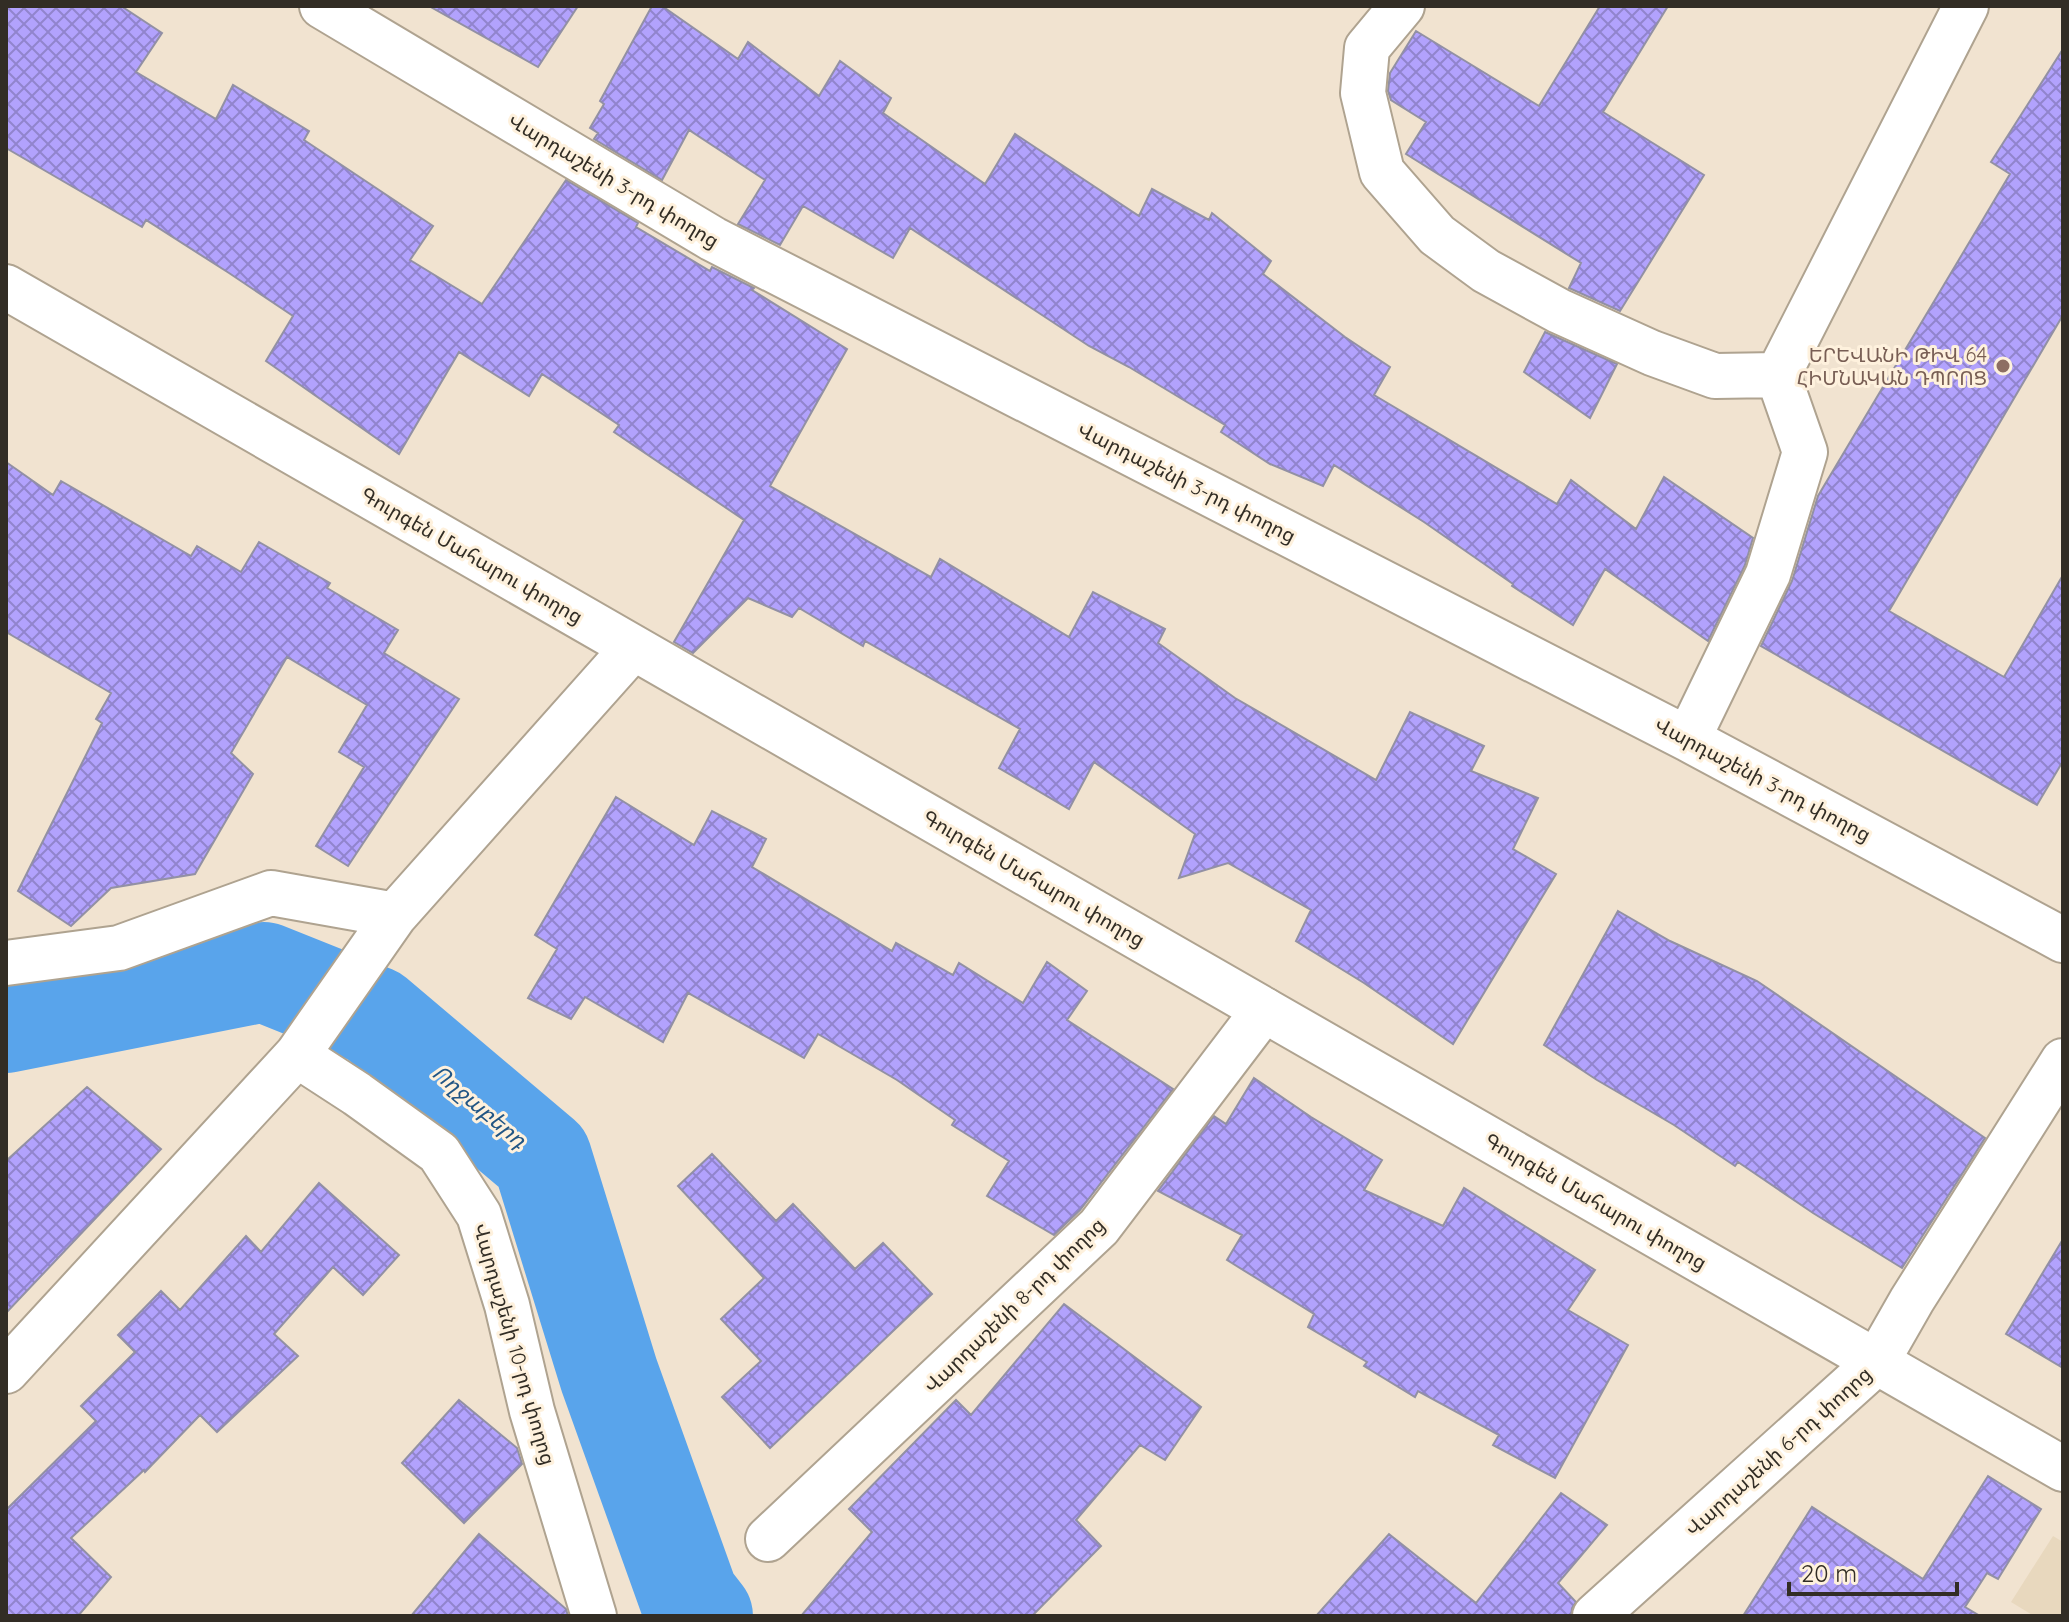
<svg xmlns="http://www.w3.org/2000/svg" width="2069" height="1622" font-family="Quicksand,'Noto Sans Armenian',sans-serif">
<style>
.built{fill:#e8d8be}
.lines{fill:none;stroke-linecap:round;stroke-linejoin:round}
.river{stroke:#59a4eb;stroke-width:100}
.building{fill:url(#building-cross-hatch);stroke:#9290a4;stroke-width:2}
.minor-casing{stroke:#afa390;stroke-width:48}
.major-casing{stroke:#afa390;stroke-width:48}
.minor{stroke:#fff;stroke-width:44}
.major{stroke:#fff;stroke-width:44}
.education-dot{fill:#8d6e63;stroke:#fef1dd;stroke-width:3}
.labels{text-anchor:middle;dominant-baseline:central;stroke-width:6;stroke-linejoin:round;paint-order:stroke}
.street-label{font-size:20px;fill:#322d25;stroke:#fef1dd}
.education-label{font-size:20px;fill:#785e54;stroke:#fef1dd;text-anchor:end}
.water-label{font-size:22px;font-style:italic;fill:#225685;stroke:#fef1dd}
</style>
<defs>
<pattern id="building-cross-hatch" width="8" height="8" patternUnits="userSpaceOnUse" patternTransform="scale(2)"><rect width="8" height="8" fill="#b2a2fd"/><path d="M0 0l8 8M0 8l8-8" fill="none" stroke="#9184cd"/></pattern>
</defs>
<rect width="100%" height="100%" fill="#f1e3d0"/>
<path class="built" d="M 2053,1536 L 2063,1542 L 2063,1616 L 2034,1616 L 2011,1602 Z"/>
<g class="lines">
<path class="river" d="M 6,1023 L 264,972 L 374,1016 L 542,1158 L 609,1375 L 689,1598 L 703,1616"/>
</g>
<path class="building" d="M 6,6 L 121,6 L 162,33 L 136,72 L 216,119 L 233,85 L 309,131 L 304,140 L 433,226 L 410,260 L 482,304 L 566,180 L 638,223 L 636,227 L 710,271 L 712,267 L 754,288 L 752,290 L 847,349 L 770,486 L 931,577 L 940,559 L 1069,637 L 1093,592 L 1165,629 L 1158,643 L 1235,698 L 1376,780 L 1410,712 L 1484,746 L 1471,771 L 1538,798 L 1513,849 L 1556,874 L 1453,1044 L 1364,983 L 1296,941 L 1311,910 L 1228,863 L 1179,878 L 1195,834 L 1094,762 L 1069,809 L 999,768 L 1020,729 L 865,641 L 863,646 L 799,608 L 792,617 L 748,598 L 693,653 L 674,642 L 744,520 L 614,432 L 619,425 L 542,374 L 529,396 L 459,352 L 399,454 L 266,361 L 293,316 L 229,273 L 146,220 L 142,227 L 6,148 Z
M 429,6 L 578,6 L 538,67 Z
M 652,6 L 662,6 L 738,59 L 748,42 L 819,96 L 840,61 L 891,98 L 883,113 L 985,184 L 1015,134 L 1139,216 L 1152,189 L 1209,220 L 1212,213 L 1271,261 L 1263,274 L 1345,337 L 1390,367 L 1374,395 L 1557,504 L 1571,480 L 1636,529 L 1664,477 L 1753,538 L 1745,565 L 1708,641 L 1605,569 L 1573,625 L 1512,586 L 1513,584 L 1424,522 L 1334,465 L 1323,486 L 1270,464 L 1221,432 L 1225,425 L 1129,367 L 1089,346 L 910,228 L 893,258 L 803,206 L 780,245 L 738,224 L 765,180 L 689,130 L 662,180 L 594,139 L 598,133 L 590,128 L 604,104 L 600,101 Z
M 1600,6 L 1668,6 L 1603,112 L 1704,175 L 1620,311 L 1569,288 L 1581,263 L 1406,154 L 1426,122 L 1391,100 L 1388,91 L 1390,73 L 1416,31 L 1539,106 Z
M 2063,49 L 2063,315 L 1889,611 L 2004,677 L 2063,575 L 2063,761 L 2037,805 L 1761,646 L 1792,581 L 1818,496 L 2010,174 L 1991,162 Z
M 1545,332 L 1617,364 L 1590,418 L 1524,372 Z
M 6,462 L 53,495 L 61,481 L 191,556 L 197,546 L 241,572 L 259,542 L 330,583 L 327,588 L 398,630 L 384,653 L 459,699 L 348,866 L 316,846 L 364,767 L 339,752 L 367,705 L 287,657 L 231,753 L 253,774 L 195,874 L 111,888 L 71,926 L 18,891 L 102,723 L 96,719 L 111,693 L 6,632 Z
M 616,797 L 694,845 L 712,811 L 766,839 L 752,867 L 892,951 L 896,943 L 953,975 L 959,963 L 1023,1003 L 1047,962 L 1087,991 L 1067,1020 L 1173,1089 L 1080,1210 L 1054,1235 L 987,1196 L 1009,1161 L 952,1125 L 955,1120 L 897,1080 L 818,1034 L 804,1058 L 688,993 L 663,1042 L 585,997 L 571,1019 L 528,998 L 557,949 L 535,935 Z
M 1618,911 L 1670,941 L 1757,981 L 1985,1138 L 1902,1268 L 1813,1213 L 1738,1162 L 1735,1166 L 1674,1125 L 1597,1080 L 1544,1045 Z
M 1254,1078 L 1311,1117 L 1382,1160 L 1364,1190 L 1443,1226 L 1464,1188 L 1595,1270 L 1568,1310 L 1628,1345 L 1555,1478 L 1493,1445 L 1499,1435 L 1418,1391 L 1415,1397 L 1364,1366 L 1367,1362 L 1308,1327 L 1314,1314 L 1227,1260 L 1242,1235 L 1158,1191 L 1214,1116 L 1226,1124 Z
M 87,1087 L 161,1149 L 6,1313 L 6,1161 Z
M 712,1154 L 776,1221 L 793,1204 L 855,1269 L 883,1243 L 932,1294 L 770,1448 L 722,1397 L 761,1361 L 721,1319 L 764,1278 L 678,1186 Z
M 319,1183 L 399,1255 L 363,1295 L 333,1267 L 274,1334 L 298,1356 L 217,1432 L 200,1415 L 145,1472 L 144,1470 L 71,1538 L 111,1577 L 78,1616 L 6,1616 L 6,1510 L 96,1421 L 81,1406 L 135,1352 L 118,1335 L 161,1291 L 180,1310 L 246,1236 L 261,1252 Z
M 2063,1239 L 2063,1368 L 2006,1334 Z
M 1064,1304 L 1201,1407 L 1165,1460 L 1140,1445 L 1076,1520 L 1101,1546 L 1032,1616 L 801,1616 L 872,1532 L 849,1509 L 956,1400 L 971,1415 Z
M 459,1400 L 517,1448 L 522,1464 L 464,1523 L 402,1463 Z
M 1988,1476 L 2041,1509 L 1998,1579 L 1987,1573 L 1965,1607 L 1980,1616 L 1743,1616 L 1812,1507 L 1923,1579 Z
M 1561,1493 L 1607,1525 L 1558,1583 L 1576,1602 L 1572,1608 L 1571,1616 L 1316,1616 L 1389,1534 L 1476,1603 Z
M 479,1534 L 566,1609 L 568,1616 L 411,1616 Z"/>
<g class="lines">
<g class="minor-casing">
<path id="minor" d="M 322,6 L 713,239 L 1688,739 L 2063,940
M 1402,6 L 1367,48 L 1363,93 L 1382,172 L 1437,235 L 1486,271 L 1559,311 L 1652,353 L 1715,376 L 1778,375
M 1688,739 L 1768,574 L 1805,452 L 1778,375 L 1966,6
M 6,963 L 119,948 L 271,893 L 395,915
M 297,1055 L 357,1094 L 439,1153 L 479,1215 L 507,1305 L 532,1411 L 594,1616
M 6,1371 L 297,1055 L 395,915 L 633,648
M 768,1539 L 1099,1227 L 1264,1010
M 1595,1616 L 1876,1363 L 1912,1300 L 2063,1061"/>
</g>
<g class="major-casing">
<path id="major" d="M 6,287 L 2063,1469"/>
</g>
<use href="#minor" class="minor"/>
<use href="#major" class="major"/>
</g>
<circle class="education-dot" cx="2003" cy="366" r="8"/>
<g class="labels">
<g class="street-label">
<text transform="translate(614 180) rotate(31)">Վարդաշենի 3-րդ փողոց</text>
<text transform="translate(1187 482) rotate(27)">Վարդաշենի 3-րդ փողոց</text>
<text transform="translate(472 555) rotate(30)">Գուրգեն Մահարու փողոց</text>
<text transform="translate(1763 779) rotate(28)">Վարդաշենի 3-րդ փողոց</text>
<text transform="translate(1034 878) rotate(30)">Գուրգեն Մահարու փողոց</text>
<text transform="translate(1596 1201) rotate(30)">Գուրգեն Մահարու փողոց</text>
<text transform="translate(1014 1305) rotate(-44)">Վարդաշենի 8-րդ փողոց</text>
<text transform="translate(515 1344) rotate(74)">Վարդաշենի 10-րդ փողոց</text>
<text transform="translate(1778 1451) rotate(-42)">Վարդաշենի 6-րդ փողոց</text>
</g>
<g class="education-label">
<text x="1987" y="354">ԵՐԵՎԱՆԻ ԹԻՎ 64<tspan x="1987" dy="23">ՀԻՄՆԱԿԱՆ ԴՊՐՈՑ</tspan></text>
</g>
<g class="water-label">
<text transform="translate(480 1106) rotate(40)">Ողջաբերդ</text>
</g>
</g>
<rect width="2069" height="1622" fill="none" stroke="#322d25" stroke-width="16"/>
<path d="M1789 1582v12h168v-12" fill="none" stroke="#322d25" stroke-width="4"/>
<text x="1801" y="1582" font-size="24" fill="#322d25" stroke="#fef1dd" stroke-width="6" paint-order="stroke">20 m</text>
</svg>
